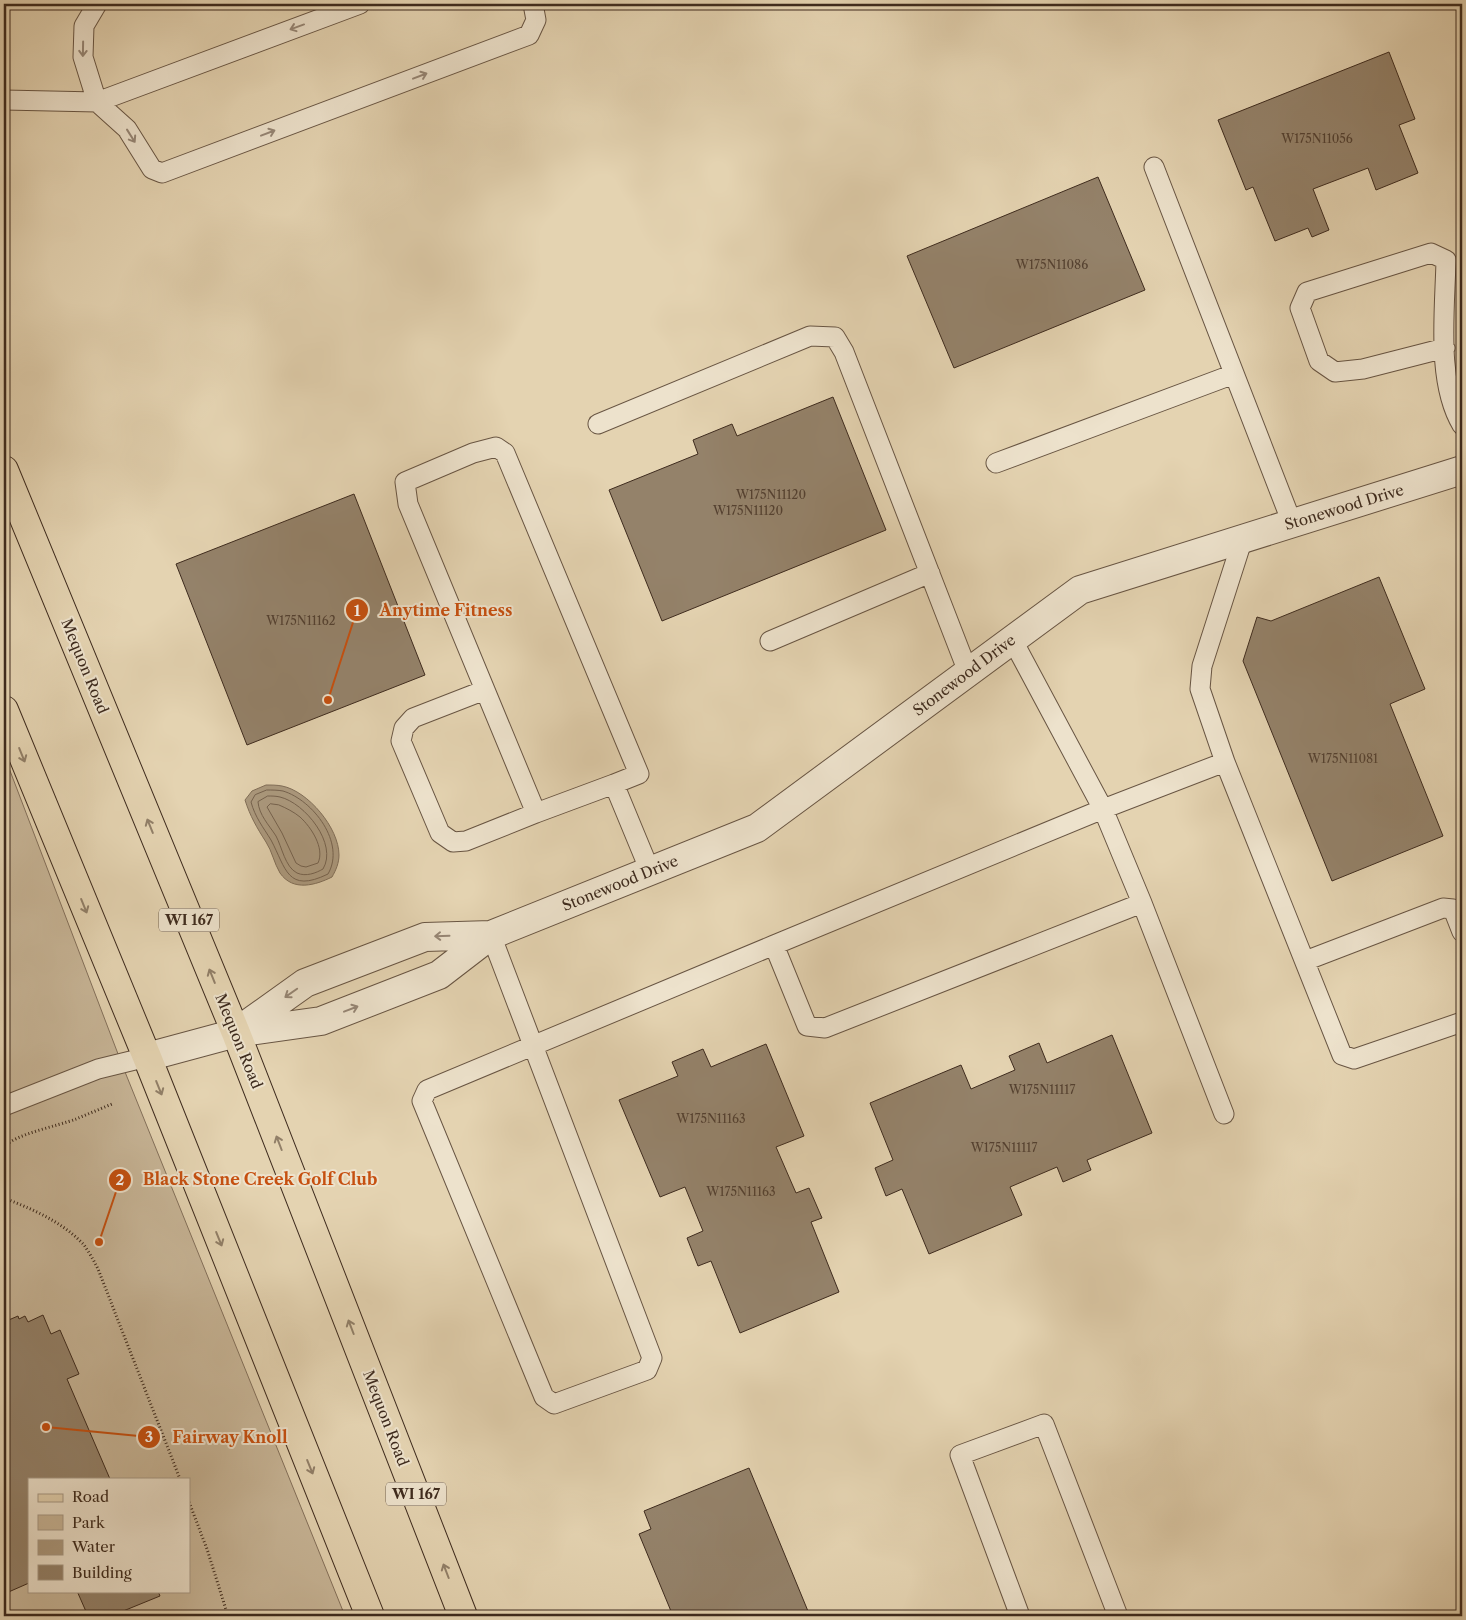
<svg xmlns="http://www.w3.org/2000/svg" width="1466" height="1620" font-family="'Libre Caslon Text',serif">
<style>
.green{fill:#c8b698;stroke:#83705b;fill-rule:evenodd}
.water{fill:#ac9a7f;stroke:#806e58}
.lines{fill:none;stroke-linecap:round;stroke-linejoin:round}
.shore{stroke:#75624e;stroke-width:1}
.building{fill:#94826a;stroke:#3e2b1e}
.lane-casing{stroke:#685543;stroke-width:21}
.street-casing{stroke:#685543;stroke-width:30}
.primary-casing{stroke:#3e2b1e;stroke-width:30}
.path{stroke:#3e2b1e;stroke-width:3;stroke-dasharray:1 2.5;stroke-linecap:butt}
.lane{stroke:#ede2cc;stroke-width:19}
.street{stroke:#ede2cc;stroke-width:28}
.primary{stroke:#e4d3b1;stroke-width:28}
.oneway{stroke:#968675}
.oneway2{stroke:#917f68}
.labels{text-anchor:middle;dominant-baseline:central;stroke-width:4;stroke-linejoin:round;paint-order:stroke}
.number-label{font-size:12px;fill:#544131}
.shield{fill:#ede2cc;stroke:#726252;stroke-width:1}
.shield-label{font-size:14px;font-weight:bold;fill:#3e2b1e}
.street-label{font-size:15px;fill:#3e2b1e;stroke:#ede2cc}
.leader{fill:none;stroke:#c65010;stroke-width:2}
.callout-dot{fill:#c65010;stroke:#ede2cc;stroke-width:2}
.mark-label{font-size:15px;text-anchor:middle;font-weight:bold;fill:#fff}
.callout-label{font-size:16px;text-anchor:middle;font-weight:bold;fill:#c65010;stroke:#ede2cc;stroke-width:4;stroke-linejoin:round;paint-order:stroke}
</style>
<rect width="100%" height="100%" fill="#e4d3b1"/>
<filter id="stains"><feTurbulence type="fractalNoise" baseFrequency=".004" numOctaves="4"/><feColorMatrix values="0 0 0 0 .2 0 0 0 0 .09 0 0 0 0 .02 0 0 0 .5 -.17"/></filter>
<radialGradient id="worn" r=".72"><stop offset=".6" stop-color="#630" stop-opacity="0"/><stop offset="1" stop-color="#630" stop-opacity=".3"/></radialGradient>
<path class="green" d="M 4,755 L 123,1067 L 345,1616 L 4,1616 ZM 29,1479 L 189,1479 L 189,1591 L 29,1591 Z"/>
<path class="water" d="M 266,785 C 271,785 277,785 282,786 C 308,791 339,828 339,855 C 339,863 336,870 332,877 C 316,885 293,892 280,873 C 274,863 272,851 266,842 C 257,828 250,816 245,800 L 252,791 Z"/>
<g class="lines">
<path class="shore" d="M 267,790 C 272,790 278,790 283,791 C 313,800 346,843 328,874 C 287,894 286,868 271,840 C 263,827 255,817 251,802 L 255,795 Z
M 268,796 C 272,796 276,796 280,797 C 305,803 338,844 323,869 C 316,873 306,877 297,873 C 285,867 282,847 276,836 C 269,825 259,815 258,802 Z
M 279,805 C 286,808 294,812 300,817 C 311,827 325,848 318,863 L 306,867 L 301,866 L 296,863 L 282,833 L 267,807 L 270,804 Z"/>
</g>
<path class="building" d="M 1389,52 L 1415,119 L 1399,125 L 1418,173 L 1376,190 L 1368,168 L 1313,189 L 1329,230 L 1312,237 L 1308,228 L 1275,241 L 1253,187 L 1246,190 L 1218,120 Z
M 1098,177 L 1145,290 L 954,368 L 907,256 Z
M 833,397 L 886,530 L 662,621 L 609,490 L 698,454 L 693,440 L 732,424 L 737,436 Z
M 354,494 L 425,675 L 247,745 L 176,564 Z
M 1379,577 L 1425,689 L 1390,704 L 1443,836 L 1332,881 L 1243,661 L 1257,617 L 1271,621 Z
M 1112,1035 L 1152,1133 L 1087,1160 L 1091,1170 L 1063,1182 L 1057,1167 L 1010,1187 L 1022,1215 L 929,1254 L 902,1189 L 886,1196 L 875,1168 L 893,1160 L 870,1103 L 961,1065 L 971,1089 L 1015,1070 L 1009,1056 L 1039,1043 L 1047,1063 Z
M 766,1044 L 804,1136 L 776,1147 L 796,1193 L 809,1188 L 822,1218 L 811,1222 L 839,1292 L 740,1333 L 711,1261 L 698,1266 L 687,1238 L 703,1231 L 685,1187 L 660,1197 L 619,1100 L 678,1076 L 672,1062 L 703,1049 L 711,1067 Z
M 43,1315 L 51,1334 L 60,1330 L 79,1374 L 67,1379 L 110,1479 L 29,1479 L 29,1583 L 4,1594 L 4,1485 L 7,1483 L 4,1475 L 4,1322 L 18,1316 L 19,1319 L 25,1316 L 28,1322 Z
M 749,1468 L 810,1616 L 673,1616 L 639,1534 L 651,1529 L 644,1511 Z
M 77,1591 L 158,1591 L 160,1596 L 111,1616 L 88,1616 Z"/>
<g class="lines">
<g class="lane-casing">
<path id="lane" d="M 97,4 L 84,26 L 83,57 L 97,102 L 127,129 L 152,169 L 162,173 L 529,35 L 536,20 L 533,4
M 4,100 L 97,102 L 360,4
M 1154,167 L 1292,523
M 1445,348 L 1363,369 L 1335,372 L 1319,361 L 1300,308 L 1307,292 L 1431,253 L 1446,260 C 1445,310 1436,382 1462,425
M 598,424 L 810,336 L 835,337 L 844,352 L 968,672
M 996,463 L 1234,374
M 1012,639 L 1103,809 L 1142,903 L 1224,1114
M 770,641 L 930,573
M 485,690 L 413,718 L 404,728 L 401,741 L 440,833 L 453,842 L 466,841 L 536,813
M 1225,762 L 1200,689 L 1202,666 L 1243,538
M 614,784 L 536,813 L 408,504 L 405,482 L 473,453 L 496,447 L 505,453 L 639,774 L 614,784 L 650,871
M 491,935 L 652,1358 L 647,1370 L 554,1404 L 544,1397 L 422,1101 L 427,1090 L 774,945 L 807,1026 L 825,1028 L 1142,903
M 774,945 L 1103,809 L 1225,762 L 1342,1055 L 1354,1059 L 1462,1022
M 1305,961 L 1443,908 L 1453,909 L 1462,932
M 4,1106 L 98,1069 L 147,1057
M 1020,1616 L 960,1455 L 1044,1424 L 1118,1616"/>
</g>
<g class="street-casing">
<path id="street" d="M 239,1030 L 305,983 L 425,937 L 491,935
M 147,1057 L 236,1033 L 321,1021 L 439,975 L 491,935 L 757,828 L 1080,590 L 1462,470"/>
</g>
<g class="primary-casing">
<path id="primary" d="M 4,470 L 236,1033 L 463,1616
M 4,710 L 147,1057 L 370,1616"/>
</g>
<path class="path" d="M 4,1147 C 15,1134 58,1126 76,1119 C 88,1114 100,1109 112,1104
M 4,1198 C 32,1209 63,1222 84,1245 C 89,1252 94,1261 98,1269 L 180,1479
M 189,1502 L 207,1549 L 228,1616"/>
<use href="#lane" class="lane"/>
<use href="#street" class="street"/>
<use href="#primary" class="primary"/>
</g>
<defs><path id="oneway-shaft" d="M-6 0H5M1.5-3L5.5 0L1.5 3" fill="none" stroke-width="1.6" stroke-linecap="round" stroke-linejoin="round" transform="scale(1.25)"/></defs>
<g class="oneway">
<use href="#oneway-shaft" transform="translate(297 27) rotate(160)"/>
<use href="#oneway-shaft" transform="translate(83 49) rotate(91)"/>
<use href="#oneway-shaft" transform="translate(420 76) rotate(-21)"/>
<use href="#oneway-shaft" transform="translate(268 133) rotate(-21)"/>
<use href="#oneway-shaft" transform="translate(131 136) rotate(58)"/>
<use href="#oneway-shaft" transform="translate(442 936) rotate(178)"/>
<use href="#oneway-shaft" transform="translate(291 993) rotate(145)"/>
<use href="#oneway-shaft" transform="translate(351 1009) rotate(-21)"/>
</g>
<g class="oneway2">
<use href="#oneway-shaft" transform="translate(22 755) rotate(68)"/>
<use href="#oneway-shaft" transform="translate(150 826) rotate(-112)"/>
<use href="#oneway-shaft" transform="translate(84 906) rotate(68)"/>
<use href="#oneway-shaft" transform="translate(212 976) rotate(-112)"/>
<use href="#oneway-shaft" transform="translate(159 1088) rotate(68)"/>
<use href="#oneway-shaft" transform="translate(279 1143) rotate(-111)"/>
<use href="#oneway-shaft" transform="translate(219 1239) rotate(68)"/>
<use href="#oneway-shaft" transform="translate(351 1327) rotate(-111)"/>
<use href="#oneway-shaft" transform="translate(310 1467) rotate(68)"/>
<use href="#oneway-shaft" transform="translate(446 1571) rotate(-111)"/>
</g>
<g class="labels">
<g class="number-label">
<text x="1317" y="138">W175N11056</text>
<text x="1052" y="264">W175N11086</text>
<text x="771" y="494">W175N11120</text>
<text x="748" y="510">W175N11120</text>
<text x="301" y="620">W175N11162</text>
<text x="1343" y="758">W175N11081</text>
<text x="1042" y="1089">W175N11117</text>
<text x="711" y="1118">W175N11163</text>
<text x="1004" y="1147">W175N11117</text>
<text x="741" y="1191">W175N11163</text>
</g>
<g class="shield">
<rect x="159" y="908.5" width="60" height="23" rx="4"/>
<rect x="386" y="1482.5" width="60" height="23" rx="4"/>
</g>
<g class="shield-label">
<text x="189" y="920">WI 167</text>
<text x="416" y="1494">WI 167</text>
</g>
<g class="street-label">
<text transform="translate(1344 507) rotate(-17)">Stonewood Drive</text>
<text transform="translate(85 666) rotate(68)">Mequon Road</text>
<text transform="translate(964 675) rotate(-37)">Stonewood Drive</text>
<text transform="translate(620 883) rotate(-22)">Stonewood Drive</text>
<text transform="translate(239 1041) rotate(68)">Mequon Road</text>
<text transform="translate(386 1418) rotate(69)">Mequon Road</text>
</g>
</g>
<path class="leader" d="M328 700L357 610M99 1242L120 1180M46 1427L149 1437"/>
<g class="callout-dot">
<circle cx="328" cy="700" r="5"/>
<circle cx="99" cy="1242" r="5"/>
<circle cx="46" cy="1427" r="5"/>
<circle cx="357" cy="610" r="12"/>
<circle cx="120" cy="1180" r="12"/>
<circle cx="149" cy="1437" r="12"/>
</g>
<g class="mark-label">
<text x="357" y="616">1</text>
<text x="120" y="1185">2</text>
<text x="149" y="1442">3</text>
</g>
<g class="callout-label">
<text x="446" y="616">Anytime Fitness</text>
<text x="260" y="1185">Black Stone Creek Golf Club</text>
<text x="230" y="1443">Fairway Knoll</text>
</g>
<rect width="1466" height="1620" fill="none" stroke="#e4d3b1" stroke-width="20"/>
<rect x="5" y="5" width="1456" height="1610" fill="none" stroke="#3e2b1e" stroke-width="2.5"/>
<rect x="10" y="10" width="1446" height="1600" fill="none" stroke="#3e2b1e"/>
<rect x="28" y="1478" width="162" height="115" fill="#ede2cc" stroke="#a79986"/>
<rect x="38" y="1494" width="25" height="8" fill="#e4d3b1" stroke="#a79986"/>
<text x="72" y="1502" font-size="15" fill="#3e2b1e">Road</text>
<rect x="38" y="1515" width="25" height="15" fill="#c8b698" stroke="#a79986"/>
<text x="72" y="1528" font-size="15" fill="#3e2b1e">Park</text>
<rect x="38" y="1540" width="25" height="15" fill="#ac9a7f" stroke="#a79986"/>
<text x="72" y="1552" font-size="15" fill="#3e2b1e">Water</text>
<rect x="38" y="1565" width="25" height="15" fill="#94826a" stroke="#a79986"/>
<text x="72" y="1578" font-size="15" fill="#3e2b1e">Building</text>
<rect width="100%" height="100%" filter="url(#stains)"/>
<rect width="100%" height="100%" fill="url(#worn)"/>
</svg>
